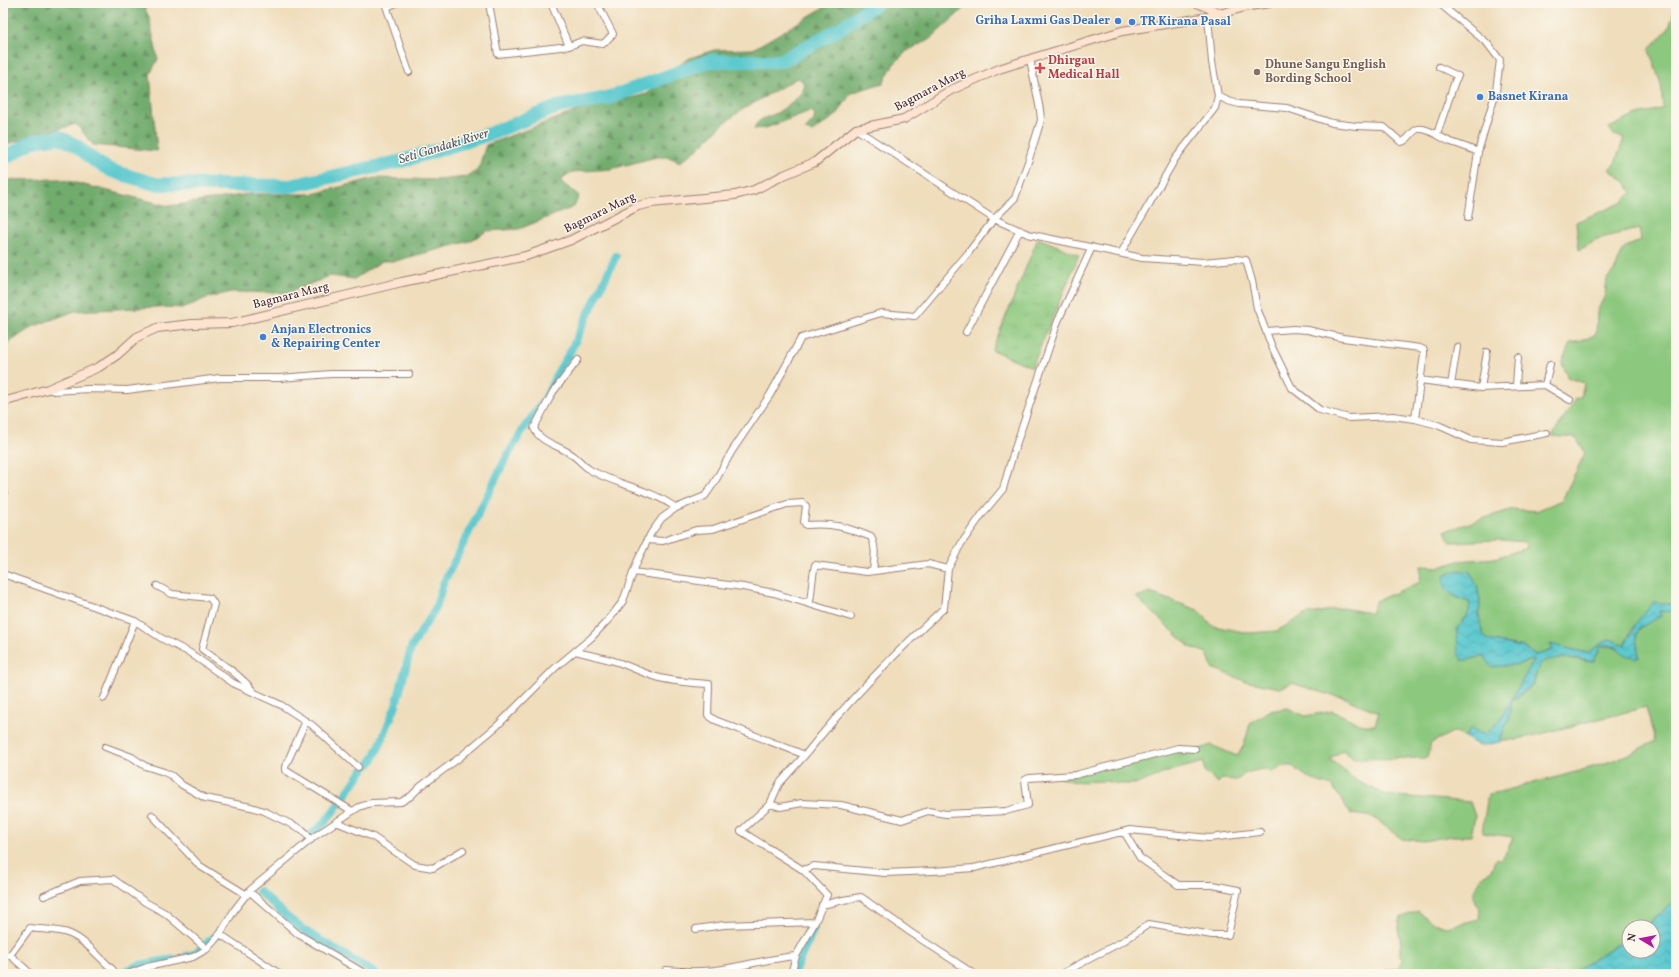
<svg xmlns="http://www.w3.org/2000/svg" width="1679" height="977" font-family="Vollkorn,serif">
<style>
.grass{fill:#8cc87e;stroke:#6b7454}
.forest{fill:url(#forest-firs);stroke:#5e664c}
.park{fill:url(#park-tufts);stroke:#6b7454}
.water{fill:url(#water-waves);stroke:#52747d}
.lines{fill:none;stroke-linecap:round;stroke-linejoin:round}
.canal{stroke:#5bc9cf;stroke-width:8}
.river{stroke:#5bc9cf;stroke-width:14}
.minor-casing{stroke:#9c7e73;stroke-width:8}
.secondary-casing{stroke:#9c7e73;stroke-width:10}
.minor{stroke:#fff;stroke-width:6}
.secondary{stroke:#fde4d1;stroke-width:8}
.shop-dot{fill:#3f7fe0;stroke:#fbf7ec;stroke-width:1.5}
.health-dot{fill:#e0444e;stroke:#fbf7ec;stroke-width:1.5}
.education-dot{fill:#8d6e63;stroke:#fbf7ec;stroke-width:1.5}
.labels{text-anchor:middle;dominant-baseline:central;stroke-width:3;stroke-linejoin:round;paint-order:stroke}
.shop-label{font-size:12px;font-weight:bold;fill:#366cbe;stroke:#fbf7ec;text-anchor:start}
.health-label{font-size:12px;font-weight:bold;fill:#be3a42;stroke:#fbf7ec;text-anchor:start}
.education-label{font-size:12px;font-weight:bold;fill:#785e54;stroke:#fbf7ec;text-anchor:start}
.street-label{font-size:12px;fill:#4a1f2b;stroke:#fbf7ec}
.water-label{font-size:13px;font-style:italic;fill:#505a64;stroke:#fbf7ec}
</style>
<defs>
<pattern id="forest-firs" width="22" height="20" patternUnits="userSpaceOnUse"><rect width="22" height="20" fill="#71ac6d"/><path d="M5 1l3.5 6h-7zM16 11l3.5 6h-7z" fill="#5f8b5a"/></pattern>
<pattern id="park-tufts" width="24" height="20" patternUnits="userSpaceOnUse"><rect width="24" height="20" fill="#8cc87e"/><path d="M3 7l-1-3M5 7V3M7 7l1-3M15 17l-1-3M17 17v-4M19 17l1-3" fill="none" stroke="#7aab6d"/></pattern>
<pattern id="water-waves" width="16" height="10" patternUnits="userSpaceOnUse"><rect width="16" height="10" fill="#5bc9cf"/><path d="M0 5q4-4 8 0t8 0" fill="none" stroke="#51acb2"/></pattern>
</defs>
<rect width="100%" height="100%" fill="#fbf7ec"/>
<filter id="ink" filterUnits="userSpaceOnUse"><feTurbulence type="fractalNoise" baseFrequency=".025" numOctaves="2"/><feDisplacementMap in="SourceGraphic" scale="8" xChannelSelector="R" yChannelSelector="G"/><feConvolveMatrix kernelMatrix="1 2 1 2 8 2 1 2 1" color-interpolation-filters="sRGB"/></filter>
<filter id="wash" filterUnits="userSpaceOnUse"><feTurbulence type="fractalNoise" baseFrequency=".012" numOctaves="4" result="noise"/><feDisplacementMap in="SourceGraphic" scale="16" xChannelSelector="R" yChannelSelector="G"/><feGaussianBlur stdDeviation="0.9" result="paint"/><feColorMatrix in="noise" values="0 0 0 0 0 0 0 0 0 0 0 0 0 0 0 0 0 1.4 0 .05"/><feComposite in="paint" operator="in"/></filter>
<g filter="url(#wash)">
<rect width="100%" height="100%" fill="#efddbb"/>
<path class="grass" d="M 1676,4 L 1676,605 L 1654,602 L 1631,630 L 1625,645 L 1609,639 L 1588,653 L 1551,645 L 1553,650 L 1536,655 L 1523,647 L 1488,640 L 1483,634 L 1479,617 L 1480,600 L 1477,586 L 1470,572 L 1457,598 L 1470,602 L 1469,612 L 1462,621 L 1468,660 L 1484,655 L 1514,665 L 1535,659 L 1501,718 L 1487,734 L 1470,729 L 1465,737 L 1453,732 L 1431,743 L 1427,758 L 1354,759 L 1343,750 L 1330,759 L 1357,781 L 1386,795 L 1470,802 L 1475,816 L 1471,836 L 1452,836 L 1423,841 L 1402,839 L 1373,817 L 1351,814 L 1332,786 L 1310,779 L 1292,766 L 1284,766 L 1272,772 L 1262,769 L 1246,773 L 1237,780 L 1222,779 L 1218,783 L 1205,772 L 1204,762 L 1170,771 L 1137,784 L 1119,784 L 1105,781 L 1075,782 L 1060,778 L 1177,750 L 1192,752 L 1211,745 L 1237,756 L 1244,745 L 1250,724 L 1268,711 L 1288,708 L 1305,716 L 1333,711 L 1362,725 L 1375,725 L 1379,712 L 1353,702 L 1344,697 L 1330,695 L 1292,683 L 1279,688 L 1245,681 L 1212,668 L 1207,653 L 1190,647 L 1136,597 L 1150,593 L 1198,610 L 1213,626 L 1249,633 L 1277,631 L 1304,615 L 1342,608 L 1371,613 L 1376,601 L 1420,582 L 1421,566 L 1440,567 L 1458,561 L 1495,558 L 1527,548 L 1525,542 L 1501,540 L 1450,542 L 1445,531 L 1513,509 L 1536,511 L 1562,500 L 1585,453 L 1576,438 L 1552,436 L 1576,399 L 1581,397 L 1584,383 L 1567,377 L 1562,362 L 1570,343 L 1582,341 L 1596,334 L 1597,312 L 1605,295 L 1607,279 L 1615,269 L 1624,248 L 1641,240 L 1639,229 L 1601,238 L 1579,250 L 1576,222 L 1621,203 L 1632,192 L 1624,181 L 1609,169 L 1615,163 L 1624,138 L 1614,135 L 1609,128 L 1634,116 L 1663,108 L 1661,84 L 1649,50 L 1669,28 Z
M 1659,611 L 1676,612 L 1676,901 L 1644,927 L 1629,927 L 1629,937 L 1570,974 L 1478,974 L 1478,973 L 1475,974 L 1388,974 L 1387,969 C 1396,970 1399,968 1403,960 L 1400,955 C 1404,943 1395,931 1400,918 L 1418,911 L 1433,923 L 1446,927 L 1479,919 L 1480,908 L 1476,903 L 1473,894 L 1480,879 L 1491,870 L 1496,858 L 1501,860 L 1508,849 L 1513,837 L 1482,833 L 1488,794 C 1503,792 1517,787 1533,783 C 1573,773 1619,762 1655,741 L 1646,707 L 1533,736 L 1500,742 L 1506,724 L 1508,722 L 1512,700 C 1520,695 1532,689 1535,679 C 1536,674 1536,669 1539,665 C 1547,654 1577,658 1587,662 L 1601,646 C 1611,645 1618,648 1625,655 L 1637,646 C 1634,625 1644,625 1661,616 Z"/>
<path class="forest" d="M 3,3 L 142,3 L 149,17 L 158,59 L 150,74 L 157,151 L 93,145 L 76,124 L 3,145 Z
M 828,3 L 970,3 L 930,39 L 907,51 L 893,65 L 883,83 L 851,93 L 837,115 L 812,132 L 805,130 L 814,120 L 815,114 L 810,111 L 766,128 L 754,129 C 758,116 770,118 780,111 C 786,107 804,93 804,87 C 804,85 803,83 803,81 L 797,78 L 740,111 L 721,126 L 698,149 L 680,162 L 669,157 L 656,157 L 611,169 L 573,172 L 561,180 C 565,188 574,189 579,196 L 574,207 L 519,229 L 487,231 L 470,241 L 395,261 L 382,261 L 354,279 L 330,276 L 288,293 L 231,292 L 204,299 L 184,308 L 159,307 L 75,311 L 32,327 L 3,347 L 3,180 L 60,179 L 169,206 L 249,194 L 313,194 L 375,178 L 438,180 L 466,177 L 478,170 L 486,145 L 577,111 L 647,94 L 673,69 L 690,58 L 714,50 L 753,49 L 823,8 Z"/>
<path class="park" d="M 1038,238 L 1079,255 L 1032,367 L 992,350 Z"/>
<path class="water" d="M 1459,570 L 1470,572 L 1477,586 L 1480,600 L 1479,617 L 1483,634 L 1488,640 L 1523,647 L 1536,655 L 1553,650 L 1550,644 L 1587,653 L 1609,639 L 1625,645 C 1633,628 1641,615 1654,602 L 1676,605 L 1676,612 L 1659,611 L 1661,616 L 1640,628 L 1636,635 L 1639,658 L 1625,655 L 1618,648 L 1608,645 L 1601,646 L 1594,661 C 1588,662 1585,660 1579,659 C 1566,656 1551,658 1540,663 L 1532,685 L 1512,700 L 1508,722 L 1506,724 L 1500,742 L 1479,746 L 1465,737 L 1470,729 L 1487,734 L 1501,718 L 1534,660 L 1514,665 L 1491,667 L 1484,655 L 1468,660 L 1462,660 L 1458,653 L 1457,630 L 1469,612 L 1470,602 C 1457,598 1440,592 1445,575 Z
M 1676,901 L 1676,974 L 1570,974 L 1629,937 L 1629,951 L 1653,951 L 1653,927 L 1644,927 Z"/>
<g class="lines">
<path class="canal" d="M 341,801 L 362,771 L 372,761 L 379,747 L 396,705 L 411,648 L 436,607 L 443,584 L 505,460 L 524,428 L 545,399 L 556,375 L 571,350 L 616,256
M 311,835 L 324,823 L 338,805
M 259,891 L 287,917 L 305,931 L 376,974
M 206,944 L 217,934
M 186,956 L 191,955 L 202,948
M 120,973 L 140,965 L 175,959
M 793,974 L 814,929"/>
<path class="river" d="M 3,159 L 33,141 L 59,137 L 77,146 L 96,162 L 112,171 L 155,184 L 290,186 L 402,161 L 489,134 L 557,107 L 608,98 L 709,61 L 781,61 L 839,29 L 877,3"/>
</g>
</g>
<g filter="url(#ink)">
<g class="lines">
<g class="minor-casing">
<path id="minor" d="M 385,3 L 409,72
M 489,3 L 498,54 L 569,46 L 582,41 L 603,44 L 613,34 L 597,3
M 551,3 L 569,46
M 1439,3 L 1487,43 L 1500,60 L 1496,91 L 1478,152 L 1468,218
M 387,7 L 396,3
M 1218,96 L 1228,101 L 1239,104 L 1287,108 L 1332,123 L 1356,126 L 1384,127 L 1401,142 C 1409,141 1411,131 1418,129 C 1427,127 1443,139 1451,142 C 1460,145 1469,148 1478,152
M 856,129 L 994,219 L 1028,234 L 1142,258 L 1203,262 L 1235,259 L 1246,260 L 1252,281 L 1257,308 L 1272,347 L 1292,388 L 1320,410 L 1349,418 L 1393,416 L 1415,419 L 1438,425 L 1471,440 L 1502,442 L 1547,433
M 1437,134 L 1455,81 L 1458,76 L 1439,67
M 1121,253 L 1175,159 L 1215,108 L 1218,96 L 1212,62 L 1208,17
M 1266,331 L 1293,329 L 1308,330 L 1343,338 L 1420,348 L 1424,350 L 1424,354 L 1415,419
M 966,332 L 1020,230
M 578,360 L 553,392 L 534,428 C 539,442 560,446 571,454 C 579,459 584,467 592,471 C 620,486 651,489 676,508
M 1420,380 L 1481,388 L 1545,385 L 1550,364
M 1451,385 L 1457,347
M 1545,385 L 1570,400
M 1516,386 L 1518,357
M 1481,388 L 1487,352
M 48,389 L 54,391 L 88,389 L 127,390 L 220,378 L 280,378 L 331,374 L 409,374
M 3,492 L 4,492
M 647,540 L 663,541 L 696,530 L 713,529 L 787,504 L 803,503 L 806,506 L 804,522 L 806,525 C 834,523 846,527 871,537 C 877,548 874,560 873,571
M 948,569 L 961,544 L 983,513 L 1003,489 L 1013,454 L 1058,321 L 1092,247
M 633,572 L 743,587 L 774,593 L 851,617
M 3,574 L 135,621 L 161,638 L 190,653 L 233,683 L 281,705 L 312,725 L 358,767
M 157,586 L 172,594 L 210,598 L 214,604 L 202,649 C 220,663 240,674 254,692
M 803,602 L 810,601 C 812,589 812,577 815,565 L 867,572 L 928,564 L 948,569 L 944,608 C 894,654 847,702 805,755
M 575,651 C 588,655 601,657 614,661 C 630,666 644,674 660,678 C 676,682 693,683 709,684 L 708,715 L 715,720 L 805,755 L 779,784 L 770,804 L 741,831 L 803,870 L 827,895 L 815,922 L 796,956 L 791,974
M 104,698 L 135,621
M 306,721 L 285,767 L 285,770 L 352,811
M 105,747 L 132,757 L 145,766 L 164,772 L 172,776 L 182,785 L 205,798 L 251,807 L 264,811 L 303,830 L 311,840
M 770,804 L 780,807 L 802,803 L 841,805 L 902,820 L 928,811 L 946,814 L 987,812 L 1006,811 L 1028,805 L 1025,780 L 1029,778 L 1075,775 L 1178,748 L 1195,749
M 152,815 L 200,866 L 247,895
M 336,822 L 373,837 L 415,865 L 433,868 L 463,850
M 803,870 L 814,866 L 885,873 L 933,871 L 974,868 L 1130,830 L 1209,838 L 1260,832
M 249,891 L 298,934 L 366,974
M 44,896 L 80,881 L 113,879 L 145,902 L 165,913 L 207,949
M 822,905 L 843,900 L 861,897 L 910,932 L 974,974
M 696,929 L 724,925 L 815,922
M 220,934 L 280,974
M 10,955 L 30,928 C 42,930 58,929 70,934 C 85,940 101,959 113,970 L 114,974
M 3,957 L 10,955 L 31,974
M 666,970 C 687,972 708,972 729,968 C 751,964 773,958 796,956
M 128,974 L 147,967 L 193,957 L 207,949 L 220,934 L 235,909 L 249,891 L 315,836 L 359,807 L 371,803 L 401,802 L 411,796 L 420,787 L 459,758 L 497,726 L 556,667 L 591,638 L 610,618 L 623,601 L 637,562 L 651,533 L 662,518 L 676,508 L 705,496 L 714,483 L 732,451 L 770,395 L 801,338 L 881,313 L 915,316 L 968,253 L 994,219 L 1015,198 L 1029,159 L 1041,120 L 1040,110 L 1030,59
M 1061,974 L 1125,940 L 1149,924 L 1212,935 L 1228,935 L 1238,890 L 1213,885 L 1178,885 L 1140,858 L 1124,832"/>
</g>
<g class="secondary-casing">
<path id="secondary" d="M 1197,3 L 1220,13
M 3,402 L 48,389 L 99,367 L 117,355 L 137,337 L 157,328 L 192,324 L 232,323 L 402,282 L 526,256 L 571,240 L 638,206 L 651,203 L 735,195 L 754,190 L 784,175 L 815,162 L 856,129 L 904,119 L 951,90 L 999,69 L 1030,59 L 1122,31 L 1208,17 L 1249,6 L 1270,3"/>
</g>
<use href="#minor" class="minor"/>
<use href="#secondary" class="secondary"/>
</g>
</g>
<g class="shop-dot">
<circle cx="1118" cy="21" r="4"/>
<circle cx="1132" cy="22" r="4"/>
<circle cx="1480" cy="97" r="4"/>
<circle cx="263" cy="337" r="4"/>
</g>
<path class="health-dot" d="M1038 62h4v4h4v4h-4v4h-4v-4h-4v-4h4z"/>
<circle class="education-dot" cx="1257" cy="72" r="4"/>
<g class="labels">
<g class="shop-label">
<text x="1110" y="21" text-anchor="end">Griha Laxmi Gas Dealer</text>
<text x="1140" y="22">TR Kirana Pasal</text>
<text x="1488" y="97">Basnet Kirana</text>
<text x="271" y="330">Anjan Electronics<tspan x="271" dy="14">&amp; Repairing Center</tspan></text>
</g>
<g class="health-label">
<text x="1048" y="61">Dhirgau<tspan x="1048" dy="14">Medical Hall</tspan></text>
</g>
<g class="education-label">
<text x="1265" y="65">Dhune Sangu English<tspan x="1265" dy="14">Bording School</tspan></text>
</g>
<g class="street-label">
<text transform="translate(930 90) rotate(-28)">Bagmara Marg</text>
<text transform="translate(600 213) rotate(-26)">Bagmara Marg</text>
<text transform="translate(291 296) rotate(-14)">Bagmara Marg</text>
</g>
<g class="water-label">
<text transform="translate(444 147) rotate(-17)">Seti Gandaki River</text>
</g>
</g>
<rect width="1679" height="977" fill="none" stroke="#fbf7ec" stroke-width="16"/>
<g transform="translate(1641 939) rotate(280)"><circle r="19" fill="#fbf7ec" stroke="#b4a19f"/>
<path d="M0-3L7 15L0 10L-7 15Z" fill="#b5179e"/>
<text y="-6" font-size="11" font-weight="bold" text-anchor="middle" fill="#4a1f2b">N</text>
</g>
</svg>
